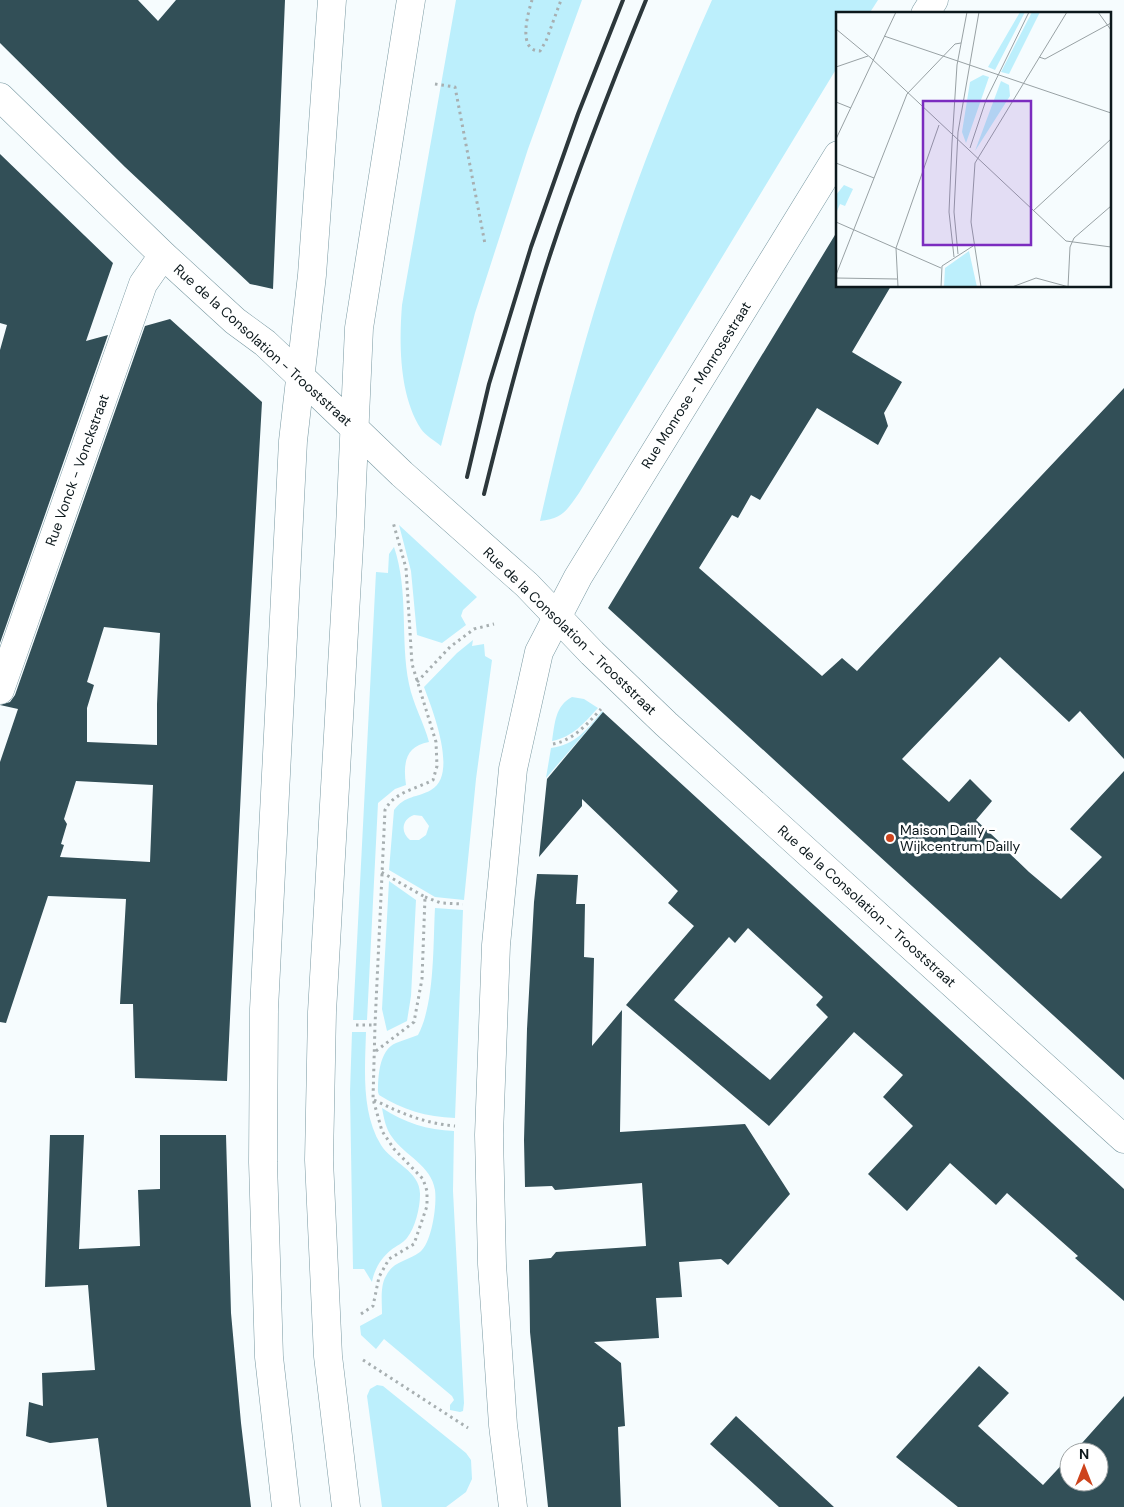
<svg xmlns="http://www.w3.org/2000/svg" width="1124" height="1507" font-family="'DM Sans',sans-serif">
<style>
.green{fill:#bceffc;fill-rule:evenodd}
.building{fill:#324f57;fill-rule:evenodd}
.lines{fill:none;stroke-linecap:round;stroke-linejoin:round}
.street-casing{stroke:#7999a2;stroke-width:29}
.secondary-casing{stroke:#7999a2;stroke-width:29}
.path{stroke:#a7afb1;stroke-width:3;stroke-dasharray:2.5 4;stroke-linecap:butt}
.street{stroke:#fff;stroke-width:28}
.secondary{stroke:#fff;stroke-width:28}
.rail{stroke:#2c373b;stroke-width:4}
.poi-dot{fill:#cd441d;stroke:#fff;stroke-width:2}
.labels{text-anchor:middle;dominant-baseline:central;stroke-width:5;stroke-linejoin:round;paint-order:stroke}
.street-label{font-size:14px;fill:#0c181c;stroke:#fff}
.poi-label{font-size:14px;fill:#0c181c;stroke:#fff;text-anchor:start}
.inset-road{fill:none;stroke:#98a1a4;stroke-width:1}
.view{fill:#7b2cbf;fill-opacity:0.15;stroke:#7b2cbf;stroke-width:2.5}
.inset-edge{fill:none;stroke:#0c181c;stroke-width:2.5}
</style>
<rect width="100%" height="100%" fill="#f6fcfe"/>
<path class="green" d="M 456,0 L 582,0 L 528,149 L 475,313 L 441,446 C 435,441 425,435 421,429 C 399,395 399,343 402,305 Z
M 712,0 L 878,0 L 869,14 L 838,14 L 838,66 L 579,493 C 566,511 564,518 540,521 C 558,441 578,361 603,283 C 633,187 671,92 712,0 Z
M 399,525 L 477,597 L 463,610 L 461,616 L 466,625 L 442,643 L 417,635 L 411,571 Z
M 394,547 C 409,591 400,639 409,684 C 413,704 424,723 429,742 C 405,746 403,764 406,785 L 395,789 L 378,803 L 367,1020 L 353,1020 L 376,572 L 388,573 L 389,554 Z
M 473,640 L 472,646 L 484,644 L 485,656 L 492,660 L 476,779 L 464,900 L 435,897 L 389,870 L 394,810 C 405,795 417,798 431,790 C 459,775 432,709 424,687 L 457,653 ZM 414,815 L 422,816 L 429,826 L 426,835 L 419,840 L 410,840 C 400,832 402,819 414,815 Z
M 572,697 L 584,699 L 598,708 C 584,723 573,737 552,741 C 555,723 555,706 572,697 Z
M 602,711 L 603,712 L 546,778 L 551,748 C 575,745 588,729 602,711 Z
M 389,881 L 416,900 L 411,996 L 407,1021 L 387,1031 L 382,1009 Z
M 435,908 L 463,910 L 455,1118 C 426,1117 403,1110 379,1095 L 378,1092 C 378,1077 379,1050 396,1043 C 403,1040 411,1038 418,1035 C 435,1003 433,944 435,908 Z
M 352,1032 L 366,1032 C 365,1069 361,1112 381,1145 C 392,1163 421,1171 420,1195 C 420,1208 415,1228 407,1238 C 403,1243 396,1246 391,1250 C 381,1258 374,1270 372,1282 L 364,1269 L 353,1269 L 350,1092 Z
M 382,1108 C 405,1123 427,1130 454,1131 L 453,1191 L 464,1403 L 463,1411 L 460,1412 L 450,1410 L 450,1405 L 454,1400 L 452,1396 L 384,1339 L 376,1349 L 361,1335 L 360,1326 L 382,1314 C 382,1302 380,1286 386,1276 C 393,1261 408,1261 420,1252 C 432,1242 437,1205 435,1190 C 431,1165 405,1156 392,1137 C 386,1129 384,1119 382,1108 Z
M 377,1385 L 383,1386 L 466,1453 L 471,1460 L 472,1479 L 466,1492 L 446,1507 L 382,1507 L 367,1396 L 370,1389 Z"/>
<path class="building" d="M 0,0 L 138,0 L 158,21 L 176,0 L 285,0 L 273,289 L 250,284 L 125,167 L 0,43 Z
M 0,154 L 113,263 L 86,341 L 108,335 L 0,643 L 0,350 L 7,325 L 0,323 Z
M 838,230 L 838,286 L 891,286 L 852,352 L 902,382 L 884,413 L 888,426 L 878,445 L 817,408 L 760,500 L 751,495 L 738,518 L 732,515 L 699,568 L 822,676 L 842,658 L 857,671 L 1124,388 L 1124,759 L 1080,711 L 1069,722 L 1000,657 L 902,759 L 949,802 L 970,779 L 992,801 L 976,820 L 1007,849 L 1006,850 L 1029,872 L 1061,899 L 1102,857 L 1070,829 L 1124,771 L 1124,1080 L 608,608 Z
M 170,319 L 262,402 L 246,685 L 227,1081 L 135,1078 L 133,1004 L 120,1004 L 126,899 L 48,896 L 6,1023 L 0,1022 L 0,762 L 18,709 L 0,705 L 10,702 L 15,695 L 145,326 ZM 104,627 L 160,633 L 157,704 L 157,745 L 87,742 L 87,708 L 94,685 L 87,682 ZM 76,781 L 153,785 L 150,862 L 60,857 L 64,845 L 61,844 L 67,824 L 64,819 Z
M 603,712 L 1124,1189 L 1124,1301 L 1075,1258 L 1078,1256 L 1007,1193 L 996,1205 L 950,1163 L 907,1211 L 868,1174 L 913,1126 L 883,1097 L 903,1075 L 854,1032 L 769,1126 L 626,1005 L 694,926 L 668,903 L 678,891 L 582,799 L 582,806 L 539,857 L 547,779 ZM 748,928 L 823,997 L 816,1005 L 828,1017 L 770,1080 L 674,1000 L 729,937 L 735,943 Z
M 537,874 L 578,875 L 576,904 L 585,904 L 584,957 L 594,958 L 592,1046 L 622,1010 L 620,1132 L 745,1124 L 790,1194 L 728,1265 L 721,1259 L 679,1262 L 682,1297 L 656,1298 L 659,1338 L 594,1342 L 621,1363 L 625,1426 L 618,1427 L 621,1507 L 548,1507 L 530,1332 L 529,1260 L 551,1258 L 556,1252 L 646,1246 L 642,1183 L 555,1190 L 552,1186 L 525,1187 L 524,1140 L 527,1029 L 534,902 Z
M 50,1135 L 84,1135 L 79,1249 L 140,1246 L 138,1190 L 160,1189 L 160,1135 L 226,1135 L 231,1313 L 241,1423 L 251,1507 L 107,1507 L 98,1438 L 50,1443 L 26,1436 L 29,1402 L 43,1406 L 42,1373 L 95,1370 L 88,1285 L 45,1287 Z
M 979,1366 L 1009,1393 L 978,1426 L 1043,1485 L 1069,1457 L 1069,1482 L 1099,1482 L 1099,1452 L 1074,1452 L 1124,1396 L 1124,1507 L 958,1507 L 896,1457 Z
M 736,1416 L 834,1507 L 779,1507 L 710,1444 Z"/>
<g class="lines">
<g class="street-casing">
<path id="street" d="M 925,14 L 934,0
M 0,97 L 163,255 L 235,321 L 265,343 L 300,376
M 0,690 L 143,284 L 163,255
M 513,1507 L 503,1425 L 492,1264 L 489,1135 L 496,945 L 513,769 L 539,652 L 578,577 L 838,155"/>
</g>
<g class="secondary-casing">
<path id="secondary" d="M 300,376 L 402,474 L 527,585 L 592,653 L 666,724 L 1124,1139
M 286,1507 L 269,1357 L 263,1162 L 264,1009 L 293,441 L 312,275 L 332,0
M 346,1507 L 328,1356 L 319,1160 L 322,1012 L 350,528 L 359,328 L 411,0"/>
</g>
<path class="path" d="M 532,0 C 528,13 517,51 540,51 L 546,41 L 561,0
M 435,84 L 455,87 L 485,244
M 417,682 L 450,647 L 474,629 L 494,624
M 553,744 C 574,740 587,724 601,709
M 425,897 L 441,903 L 463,904
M 356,1025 L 375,1025
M 376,1051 L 414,1022 L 422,979 L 425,897 L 381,872
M 374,1100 C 401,1113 423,1123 455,1126
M 361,1314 L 373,1306 L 379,1277 L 389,1259 L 414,1244 L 427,1206 L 427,1191 L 423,1179 L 394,1149 L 382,1131 L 373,1099 L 375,1025 L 385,810 C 394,792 416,789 433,780 L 437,766 L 436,742 L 412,664 L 406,568 L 393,522
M 363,1360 L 468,1428"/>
<use href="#street" class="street"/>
<use href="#secondary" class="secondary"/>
<path class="rail" d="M 467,477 L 489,384 L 531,247 L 578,114 L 623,0
M 484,494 C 504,413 525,331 551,252 C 579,167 612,83 646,0"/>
</g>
<circle class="poi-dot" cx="890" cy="838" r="5"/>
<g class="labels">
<g class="street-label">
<text transform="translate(263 345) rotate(42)">Rue de la Consolation - Trooststraat</text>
<text transform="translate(696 385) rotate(-58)">Rue Monrose - Monrosestraat</text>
<text transform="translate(77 470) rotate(-70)">Rue Vonck - Vonckstraat</text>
<text transform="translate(570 631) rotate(44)">Rue de la Consolation - Trooststraat</text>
<text transform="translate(867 906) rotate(42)">Rue de la Consolation - Trooststraat</text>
</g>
<g class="poi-label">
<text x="900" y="830">Maison Dailly -<tspan x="900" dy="16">Wijkcentrum Dailly</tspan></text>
</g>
</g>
<g transform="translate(836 12)">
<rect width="275" height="275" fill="#f6fcfe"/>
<path d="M 184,0 L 189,0 L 159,58 L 152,55 ZM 196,0 L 204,0 L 173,62 L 165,60 ZM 147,63 L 153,65 L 130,131 L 126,120 L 134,70 ZM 165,69 L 173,73 L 174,84 L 139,139 ZM 8,173 L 17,177 L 9,194 L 4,192 L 1,199 L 0,183 ZM 133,239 L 141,275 L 108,275 L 109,256 Z" fill="#bceffc"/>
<path class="inset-road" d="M 262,0 L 275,18M 0,17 L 35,46 L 230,229 L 275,235M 48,24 L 275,101M 203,45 L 209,47 L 275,11M 0,55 L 32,44M 0,90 L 15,96M 0,127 L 60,0M 134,136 L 150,88 L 193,0M 0,151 L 38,166M 197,199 L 275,127M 0,210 L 105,256M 122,242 L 118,200 L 122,120 L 143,0M 118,245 L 113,200 L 116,131 L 121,53 L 131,0M 0,263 L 71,82 L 119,32 L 125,31M 0,266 L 61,267M 62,275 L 60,236 L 103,113M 105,275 L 106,254 L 137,234M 145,275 L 135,210 L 139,151 L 231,0M 176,275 L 200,266 L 233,275M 232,275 L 234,235 L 238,226 L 275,194"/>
<path class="view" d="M 87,89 L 195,89 L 195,233 L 87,233 Z"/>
<rect width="275" height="275" class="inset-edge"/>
</g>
<g transform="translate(1084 1467)"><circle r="24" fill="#ffffff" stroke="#9ea3a4"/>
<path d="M0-4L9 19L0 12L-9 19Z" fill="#cd441d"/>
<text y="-8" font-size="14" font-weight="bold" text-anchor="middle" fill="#0c181c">N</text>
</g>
</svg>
